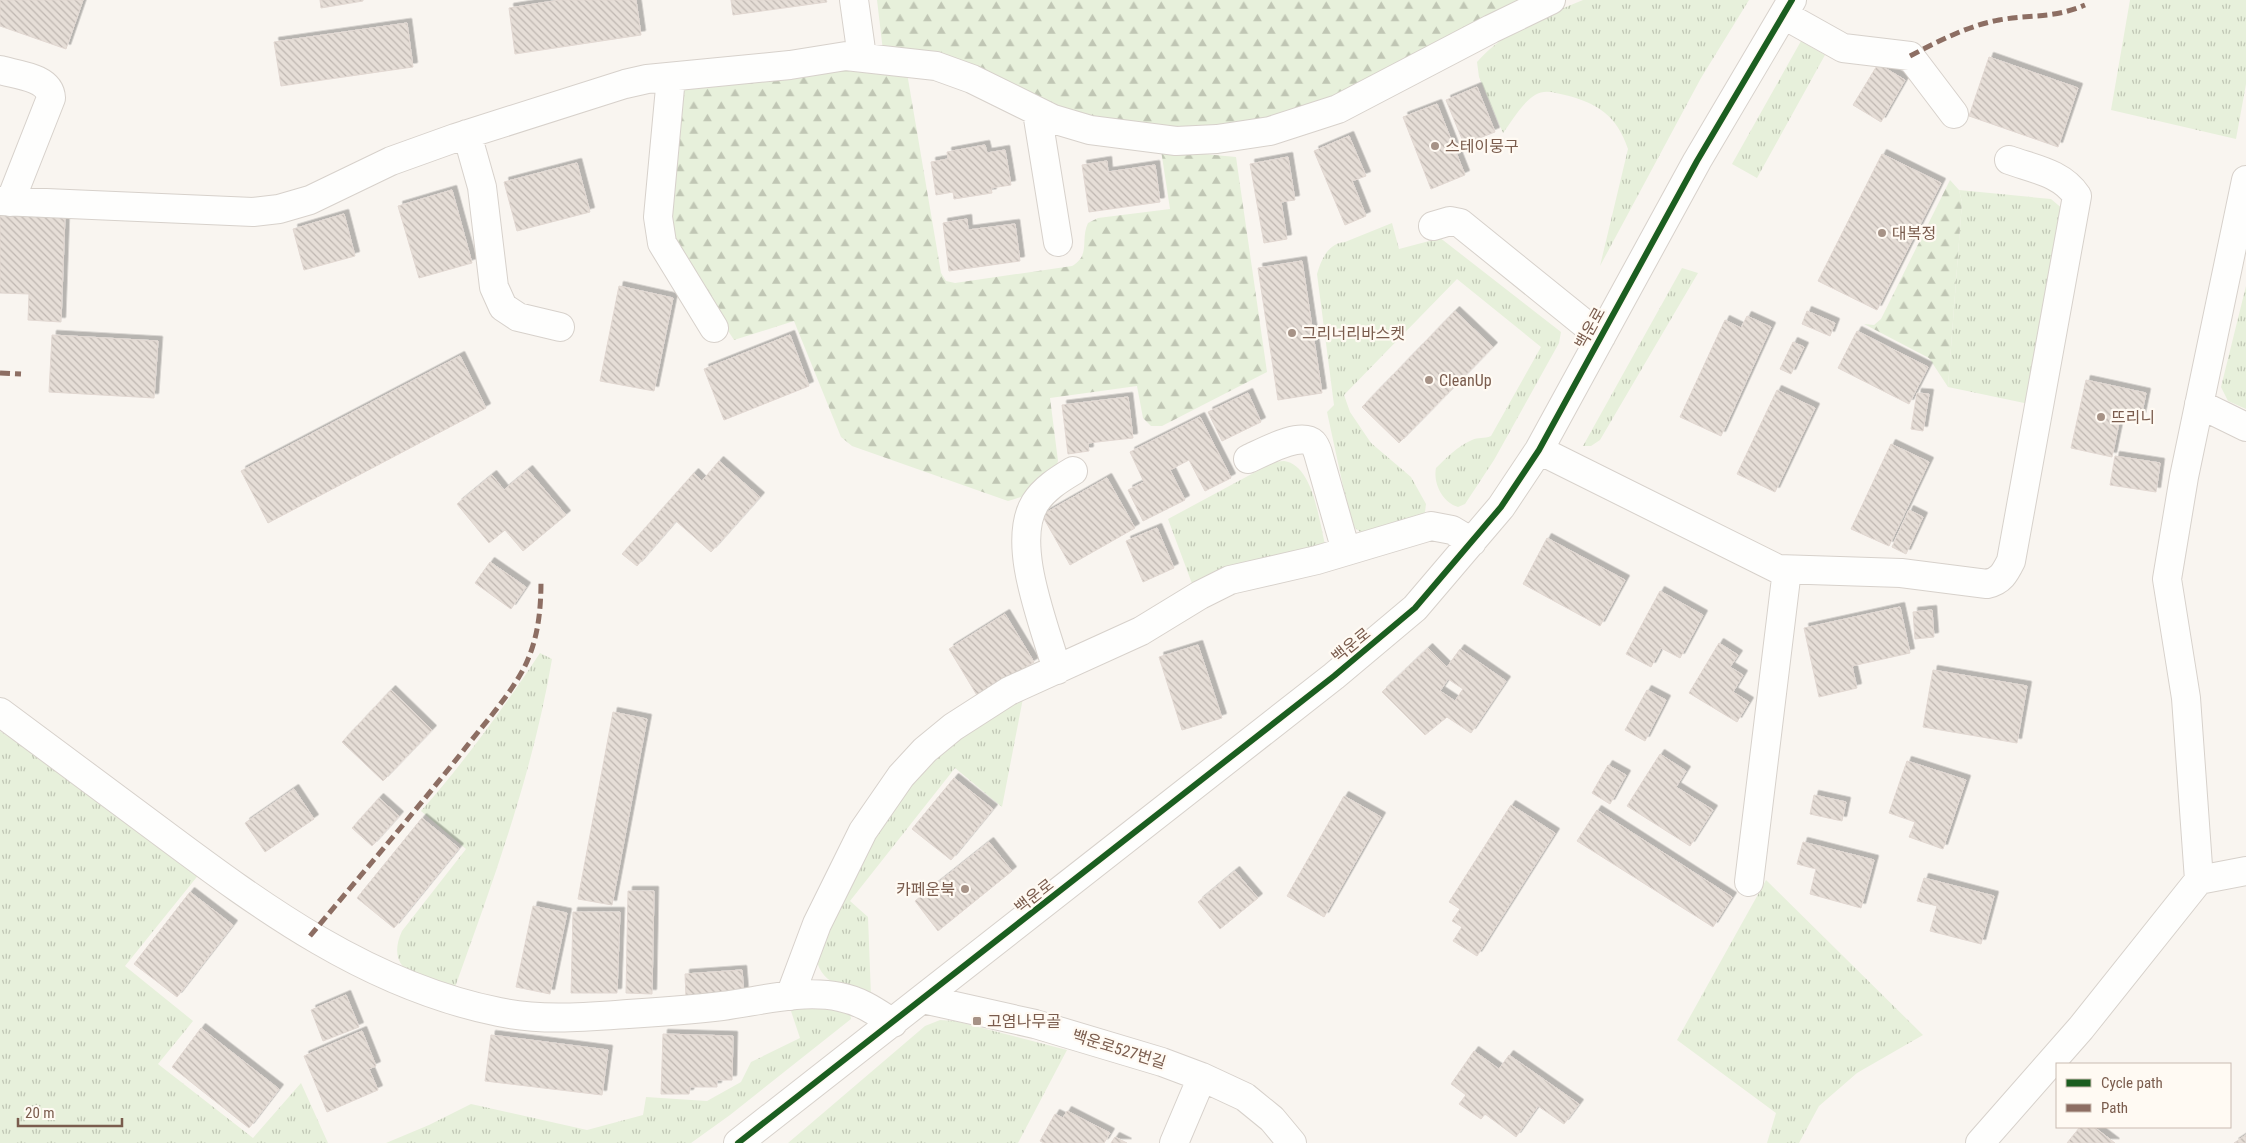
<svg xmlns="http://www.w3.org/2000/svg" width="2246" height="1143" font-family="'Roboto Condensed','Noto Sans KR',sans-serif">
<style>
.grass{fill:url(#grass-tufts)}
.forest{fill:url(#forest-firs)}
.building{fill:url(#building-back-hatch);stroke:#e2d8d2;fill-rule:evenodd;filter:url(#shadow)}
.lines{fill:none;stroke-linecap:round;stroke-linejoin:round}
.minor-casing{stroke:#d7d1cb;stroke-width:30}
.minor{stroke:#fefefd;stroke-width:28}
.quiet{stroke:#8d6e63;stroke-width:5;stroke-dasharray:10 5;stroke-linecap:butt}
.cycleway-casing{stroke:#fffaf3;stroke-width:9}
.cycleway{stroke:#1b5e20;stroke-width:6}
.poi-dot{fill:#a69286;stroke:#fffaf3;stroke-width:2}
.labels{text-anchor:middle;dominant-baseline:central;stroke-width:4.5;stroke-linejoin:round;paint-order:stroke}
.poi-label{font-size:16px;fill:#7a5c4d;stroke:#fffaf3;text-anchor:start}
.street-label{font-size:16px;fill:#7a5c4d;stroke:#fffaf3}
</style>
<defs>
<pattern id="grass-tufts" width="24" height="20" patternUnits="userSpaceOnUse" patternTransform="scale(1.25)"><rect width="24" height="20" fill="#e7f0db"/><path d="M3 7l-1-3M5 7V3M7 7l1-3M15 17l-1-3M17 17v-4M19 17l1-3" fill="none" stroke="#c0c6b4"/></pattern>
<pattern id="forest-firs" width="22" height="20" patternUnits="userSpaceOnUse" patternTransform="scale(1.25)"><rect width="22" height="20" fill="#e7f0db"/><path d="M5 1l3.5 6h-7zM16 11l3.5 6h-7z" fill="#c0c6b4"/></pattern>
<pattern id="building-back-hatch" width="6" height="6" patternUnits="userSpaceOnUse" patternTransform="scale(1.25)"><rect width="6" height="6" fill="#e6ded7"/><path d="M-1 5l2 2M0 0l6 6M5-1l2 2" fill="none" stroke="#bfb7b1"/></pattern>
<filter id="shadow"><feDropShadow dx="4.5" dy="-4.5" stdDeviation="0" flood-color="#0004"/></filter>
</defs>
<rect width="100%" height="100%" fill="#f9f5f0"/>
<path class="grass" d="M 1583,0 L 1749,0 L 1701,78 L 1600,266 L 1628,149 C 1617,116 1598,103 1565,95 C 1555,93 1545,89 1535,95 C 1522,103 1512,121 1503,133 L 1479,77 L 1477,62 C 1505,30 1544,16 1583,0 Z
M 2130,0 L 2246,0 L 2246,84 L 2236,139 L 2111,110 Z
M 1801,41 L 1825,55 L 1757,178 L 1732,164 Z
M 1959,190 L 2051,199 L 2064,210 L 2029,404 L 1948,387 L 1962,202 Z
M 1392,223 L 1399,249 L 1433,240 L 1430,230 L 1561,332 L 1559,343 L 1494,460 L 1465,504 L 1458,507 C 1442,502 1433,483 1436,468 C 1446,458 1458,446 1472,440 C 1478,437 1484,439 1491,436 L 1541,347 L 1457,279 L 1344,395 L 1350,412 L 1371,443 L 1411,477 L 1426,504 L 1425,512 L 1419,520 L 1363,534 L 1355,528 L 1348,509 L 1327,412 L 1334,405 L 1317,274 C 1321,260 1328,243 1345,242 Z
M 1682,268 L 1698,273 L 1600,440 L 1591,446 L 1583,446 Z
M 2246,286 L 2246,409 L 2228,401 L 2221,387 Z
M 1284,461 C 1314,465 1319,523 1326,548 L 1194,589 L 1168,519 L 1274,462 Z
M 540,653 L 552,659 C 533,773 493,881 454,990 C 424,980 383,973 402,931 L 466,849 L 421,811 C 465,761 503,709 540,653 Z
M 1024,693 L 1002,807 L 955,768 L 850,901 L 868,917 L 871,996 C 844,987 819,986 815,952 L 877,822 L 918,766 Z
M 0,731 L 131,821 L 200,873 L 125,966 L 193,1021 L 158,1064 L 253,1138 L 301,1083 L 328,1143 L 0,1143 Z
M 1766,880 L 1923,1035 L 1857,1073 L 1819,1106 L 1799,1143 L 1767,1143 L 1776,1113 L 1677,1040 Z
M 814,1000 L 850,1011 L 851,1019 L 730,1115 L 691,1143 L 386,1143 L 429,1125 L 471,1104 L 587,1130 L 643,1115 L 646,1097 L 707,1101 L 741,1082 L 751,1062 L 800,1038 L 789,1005 Z
M 940,1020 L 955,1021 L 1067,1050 L 1018,1143 L 788,1143 L 925,1026 Z"/>
<path class="forest" d="M 877,0 L 1527,0 L 1331,99 L 1279,117 L 1174,131 L 1076,116 L 883,51 Z
M 848,65 L 907,73 L 941,273 L 946,281 L 955,283 L 1072,266 C 1091,255 1080,240 1088,223 L 1098,218 L 1170,209 L 1161,150 L 1236,157 L 1267,372 L 1162,426 L 1151,426 L 1143,418 L 1137,386 L 1050,398 L 1058,461 L 1055,470 L 1028,495 L 1008,501 L 852,446 L 841,437 L 794,321 L 734,340 L 679,255 L 669,222 L 681,91 L 687,85 Z
M 1950,180 L 1959,190 L 1962,202 L 1948,387 L 1929,358 L 1864,324 L 1874,325 L 1881,319 Z"/>
<path class="building" d="M 0,0 L 83,0 L 66,49 L 0,26 Z
M 320,0 L 363,0 L 363,1 L 321,8 Z
M 560,0 L 636,0 L 641,35 L 515,54 L 509,8 Z
M 731,0 L 826,0 L 827,2 L 733,15 Z
M 407,23 L 413,67 L 281,86 L 274,42 Z
M 1989,57 L 2078,88 L 2058,147 L 1969,116 Z
M 1878,64 L 1905,80 L 1881,122 L 1853,105 Z
M 1477,87 L 1495,132 L 1464,144 L 1446,100 Z
M 1437,104 L 1465,175 L 1431,189 L 1403,117 Z
M 1349,136 L 1366,176 L 1352,181 L 1366,216 L 1345,225 L 1314,151 Z
M 985,145 L 987,153 L 1005,150 L 1011,185 L 991,188 L 992,193 L 954,199 L 953,192 L 936,195 L 931,162 L 948,159 L 947,152 Z
M 1882,154 L 1941,183 L 1877,310 L 1818,281 Z
M 1288,157 L 1295,200 L 1281,202 L 1287,239 L 1264,243 L 1250,164 Z
M 1107,161 L 1108,172 L 1155,165 L 1160,202 L 1089,212 L 1082,165 Z
M 577,163 L 590,212 L 517,231 L 504,182 Z
M 452,190 L 472,263 L 419,278 L 398,206 Z
M 0,214 L 65,216 L 61,322 L 28,320 L 29,294 L 0,293 Z
M 344,214 L 355,256 L 304,270 L 293,229 Z
M 967,219 L 968,230 L 1015,224 L 1020,261 L 949,271 L 943,223 Z
M 1302,261 L 1322,393 L 1278,400 L 1258,268 Z
M 619,286 L 673,298 L 654,391 L 600,381 Z
M 1455,311 L 1493,347 L 1399,443 L 1362,407 Z
M 1807,311 L 1835,323 L 1830,336 L 1802,324 Z
M 1747,316 L 1771,327 L 1721,436 L 1680,417 L 1725,320 L 1741,328 Z
M 1857,331 L 1928,367 L 1909,404 L 1838,368 Z
M 52,335 L 158,341 L 154,398 L 49,392 Z
M 790,335 L 809,386 L 724,420 L 704,369 Z
M 1793,342 L 1804,347 L 1791,374 L 1780,369 Z
M 460,356 L 486,408 L 268,523 L 241,471 Z
M 2086,380 L 2146,393 L 2141,417 L 2121,413 L 2112,457 L 2071,448 Z
M 1777,390 L 1815,408 L 1775,492 L 1737,474 Z
M 1248,393 L 1261,422 L 1222,441 L 1208,412 Z
M 1917,393 L 1929,394 L 1923,431 L 1911,429 Z
M 1128,397 L 1133,438 L 1088,443 L 1089,451 L 1068,454 L 1062,405 Z
M 1200,417 L 1231,478 L 1205,491 L 1189,460 L 1170,470 L 1185,500 L 1143,521 L 1128,490 L 1144,482 L 1130,452 Z
M 1891,444 L 1929,462 L 1889,546 L 1851,529 Z
M 2115,456 L 2160,463 L 2156,492 L 2110,485 Z
M 719,461 L 760,497 L 711,552 L 676,521 L 637,566 L 622,554 L 694,473 L 702,481 Z
M 528,470 L 566,515 L 523,551 L 505,530 L 489,543 L 457,504 L 492,475 L 504,490 Z
M 1107,478 L 1135,528 L 1070,565 L 1042,515 Z
M 1909,510 L 1923,517 L 1906,554 L 1892,547 Z
M 1157,528 L 1174,568 L 1143,582 L 1126,541 Z
M 1547,538 L 1625,580 L 1600,626 L 1523,584 Z
M 490,562 L 526,587 L 511,609 L 475,583 Z
M 1660,591 L 1703,615 L 1680,658 L 1661,648 L 1651,667 L 1626,654 Z
M 1900,607 L 1910,653 L 1852,666 L 1857,688 L 1819,697 L 1804,628 Z
M 1932,610 L 1934,637 L 1915,639 L 1913,612 Z
M 1005,614 L 1034,662 L 978,697 L 949,649 Z
M 1719,643 L 1738,655 L 1730,667 L 1743,675 L 1733,692 L 1749,702 L 1737,722 L 1689,693 Z
M 1198,645 L 1222,718 L 1182,730 L 1159,657 Z
M 1428,648 L 1447,667 L 1460,649 L 1506,681 L 1471,733 L 1447,717 L 1425,735 L 1382,692 ZM 1448,679 L 1463,689 L 1455,701 L 1440,691 Z
M 1933,670 L 2027,686 L 2017,743 L 1923,727 Z
M 391,690 L 432,730 L 383,781 L 342,742 Z
M 1647,690 L 1666,700 L 1645,741 L 1625,730 Z
M 613,712 L 647,719 L 612,905 L 578,899 Z
M 1660,754 L 1686,771 L 1676,787 L 1713,810 L 1690,846 L 1627,806 Z
M 1907,761 L 1966,780 L 1943,849 L 1909,837 L 1915,822 L 1889,813 Z
M 1608,765 L 1626,775 L 1610,804 L 1592,793 Z
M 954,778 L 993,809 L 951,860 L 912,829 Z
M 294,789 L 314,819 L 265,852 L 245,823 Z
M 1814,795 L 1846,802 L 1842,821 L 1810,814 Z
M 1344,796 L 1381,817 L 1324,917 L 1287,896 Z
M 379,798 L 399,816 L 372,846 L 352,828 Z
M 1511,805 L 1555,833 L 1477,956 L 1453,941 L 1462,927 L 1452,921 L 1460,909 L 1449,902 Z
M 1597,810 L 1732,897 L 1713,927 L 1577,841 Z
M 422,818 L 459,848 L 394,928 L 357,898 Z
M 989,842 L 1012,871 L 938,931 L 915,901 Z
M 1803,842 L 1874,860 L 1861,908 L 1810,894 L 1816,869 L 1797,864 Z
M 1235,871 L 1258,898 L 1220,929 L 1198,902 Z
M 1924,878 L 1994,896 L 1981,944 L 1930,931 L 1937,906 L 1917,901 Z
M 628,891 L 654,891 L 652,994 L 626,993 Z
M 190,892 L 233,925 L 177,997 L 134,964 Z
M 533,906 L 567,913 L 550,994 L 516,987 Z
M 573,912 L 620,912 L 617,993 L 571,993 Z
M 742,970 L 744,994 L 686,998 L 685,974 Z
M 346,995 L 359,1027 L 323,1041 L 311,1010 Z
M 201,1028 L 279,1089 L 249,1128 L 172,1067 Z
M 362,1031 L 376,1066 L 369,1069 L 378,1090 L 327,1112 L 304,1056 Z
M 663,1034 L 733,1036 L 732,1080 L 717,1080 L 717,1087 L 690,1087 L 689,1094 L 661,1094 Z
M 491,1035 L 608,1050 L 602,1095 L 485,1081 Z
M 1474,1051 L 1499,1069 L 1509,1055 L 1579,1104 L 1564,1124 L 1538,1106 L 1516,1137 L 1485,1114 L 1481,1119 L 1459,1104 L 1466,1095 L 1451,1084 Z
M 1067,1111 L 1110,1133 L 1104,1143 L 1044,1143 L 1040,1141 L 1055,1114 L 1063,1118 Z
M 2080,1127 L 2094,1127 L 2115,1143 L 2067,1143 Z
M 2246,1135 L 2246,1143 L 2234,1143 Z
M 1115,1137 L 1127,1143 L 1111,1143 Z"/>
<g class="lines">
<g class="minor-casing">
<path id="minor" d="M 854,0 L 862,57
M 1784,15 L 1843,48 L 1910,56 L 1954,114
M 0,70 C 17,75 50,77 51,98 L 10,202
M 671,77 L 658,217 L 662,243 L 714,328
M 1037,112 L 1058,242
M 467,134 L 482,187 L 494,287 L 503,307 L 518,317 L 560,327
M 0,201 L 253,212 L 279,209 L 310,200 L 391,161 L 455,138 L 625,84 L 647,79 L 790,65 L 846,56 L 936,66 L 972,79 L 1053,119 L 1090,130 L 1176,141 L 1217,139 L 1270,131 L 1338,109 L 1491,29 L 1551,0
M 1433,226 L 1450,221 L 1460,223 L 1601,337
M 2199,404 L 2246,427
M 1539,450 L 1778,569 L 1901,573 L 1987,584 C 2001,581 2005,573 2011,561 L 2077,196 C 2062,173 2034,169 2009,160
M 1248,459 C 1262,453 1300,431 1313,443 C 1315,445 1317,450 1318,453 L 1346,551
M 1057,670 C 1045,626 1010,544 1035,503 C 1044,489 1058,480 1073,471
M 0,712 C 53,752 107,791 160,831 C 263,908 369,986 499,1012 C 541,1021 585,1017 628,1014 C 659,1012 690,1010 722,1006 C 760,1001 802,989 840,997 C 861,1001 876,1012 893,1023
M 2199,880 L 2186,698 L 2167,579 L 2184,477 L 2246,180
M 1749,882 L 1787,570
M 790,996 L 817,924 L 863,831 L 901,776 L 925,750 L 953,727 L 1009,691 L 1141,631 L 1200,595 L 1230,580 L 1317,560 L 1431,526 L 1452,530 L 1472,542
M 923,999 L 1035,1024 L 1162,1062 L 1202,1077 L 1245,1097 L 1272,1119 L 1292,1143
M 738,1143 L 1334,676 L 1415,608 L 1501,507 L 1539,450 L 1697,161 L 1792,0
M 1174,1143 L 1202,1077
M 1980,1143 L 2081,1028 L 2199,880 L 2246,871"/>
</g>
<use href="#minor" class="minor"/>
<path class="quiet" d="M 1910,56 C 1939,41 1967,26 1999,20 C 2032,14 2052,19 2085,5
M 0,373 L 21,374
M 310,936 C 361,875 413,814 463,751 C 483,725 508,698 524,668 C 538,640 541,611 541,580"/>
<g class="cycleway-casing">
<path id="cycleway" d="M 738,1143 L 1334,676 L 1415,608 L 1501,507 L 1539,450 L 1697,161 L 1792,0"/>
</g>
<use href="#cycleway" class="cycleway"/>
</g>
<g class="poi-dot">
<circle cx="1435" cy="146" r="5"/>
<circle cx="1882" cy="233" r="5"/>
<circle cx="1292" cy="333" r="5"/>
<circle cx="1429" cy="380" r="5"/>
<circle cx="2101" cy="417" r="5"/>
<circle cx="965" cy="889" r="5"/>
<rect x="972" y="1016" width="10" height="10" rx="2.5"/>
</g>
<g class="labels">
<g class="poi-label">
<text x="1445" y="146">스테이뭉구</text>
<text x="1892" y="233">대복정</text>
<text x="1302" y="333">그리너리바스켓</text>
<text x="1439" y="380">CleanUp</text>
<text x="2111" y="417">뜨리니</text>
<text x="955" y="889" text-anchor="end">카페운북</text>
<text x="987" y="1021">고염나무골</text>
</g>
<g class="street-label">
<text transform="translate(1590 328) rotate(-61)">백운로</text>
<text transform="translate(1351 645) rotate(-39)">백운로</text>
<text transform="translate(1034 896) rotate(-38)">백운로</text>
<text transform="translate(1119 1049) rotate(17)">백운로527번길</text>
</g>
</g>
<rect x="2056" y="1063" width="175" height="65" fill="#fffaf3" stroke="#cabbb1"/>
<rect x="2066" y="1079" width="25" height="8" fill="#1b5e20" stroke="#cabbb1"/>
<text x="2101" y="1088" font-size="15" fill="#7a5c4d">Cycle path</text>
<rect x="2066" y="1104" width="25" height="8" fill="#8d6e63" stroke="#cabbb1"/>
<text x="2101" y="1113" font-size="15" fill="#7a5c4d">Path</text>
<path d="M18 1118v8h104v-8" fill="none" stroke="#7a5c4d" stroke-width="2.5"/>
<text x="25" y="1118" font-size="15" fill="#7a5c4d" stroke="#fffaf3" stroke-width="4" paint-order="stroke">20 m</text>
</svg>
